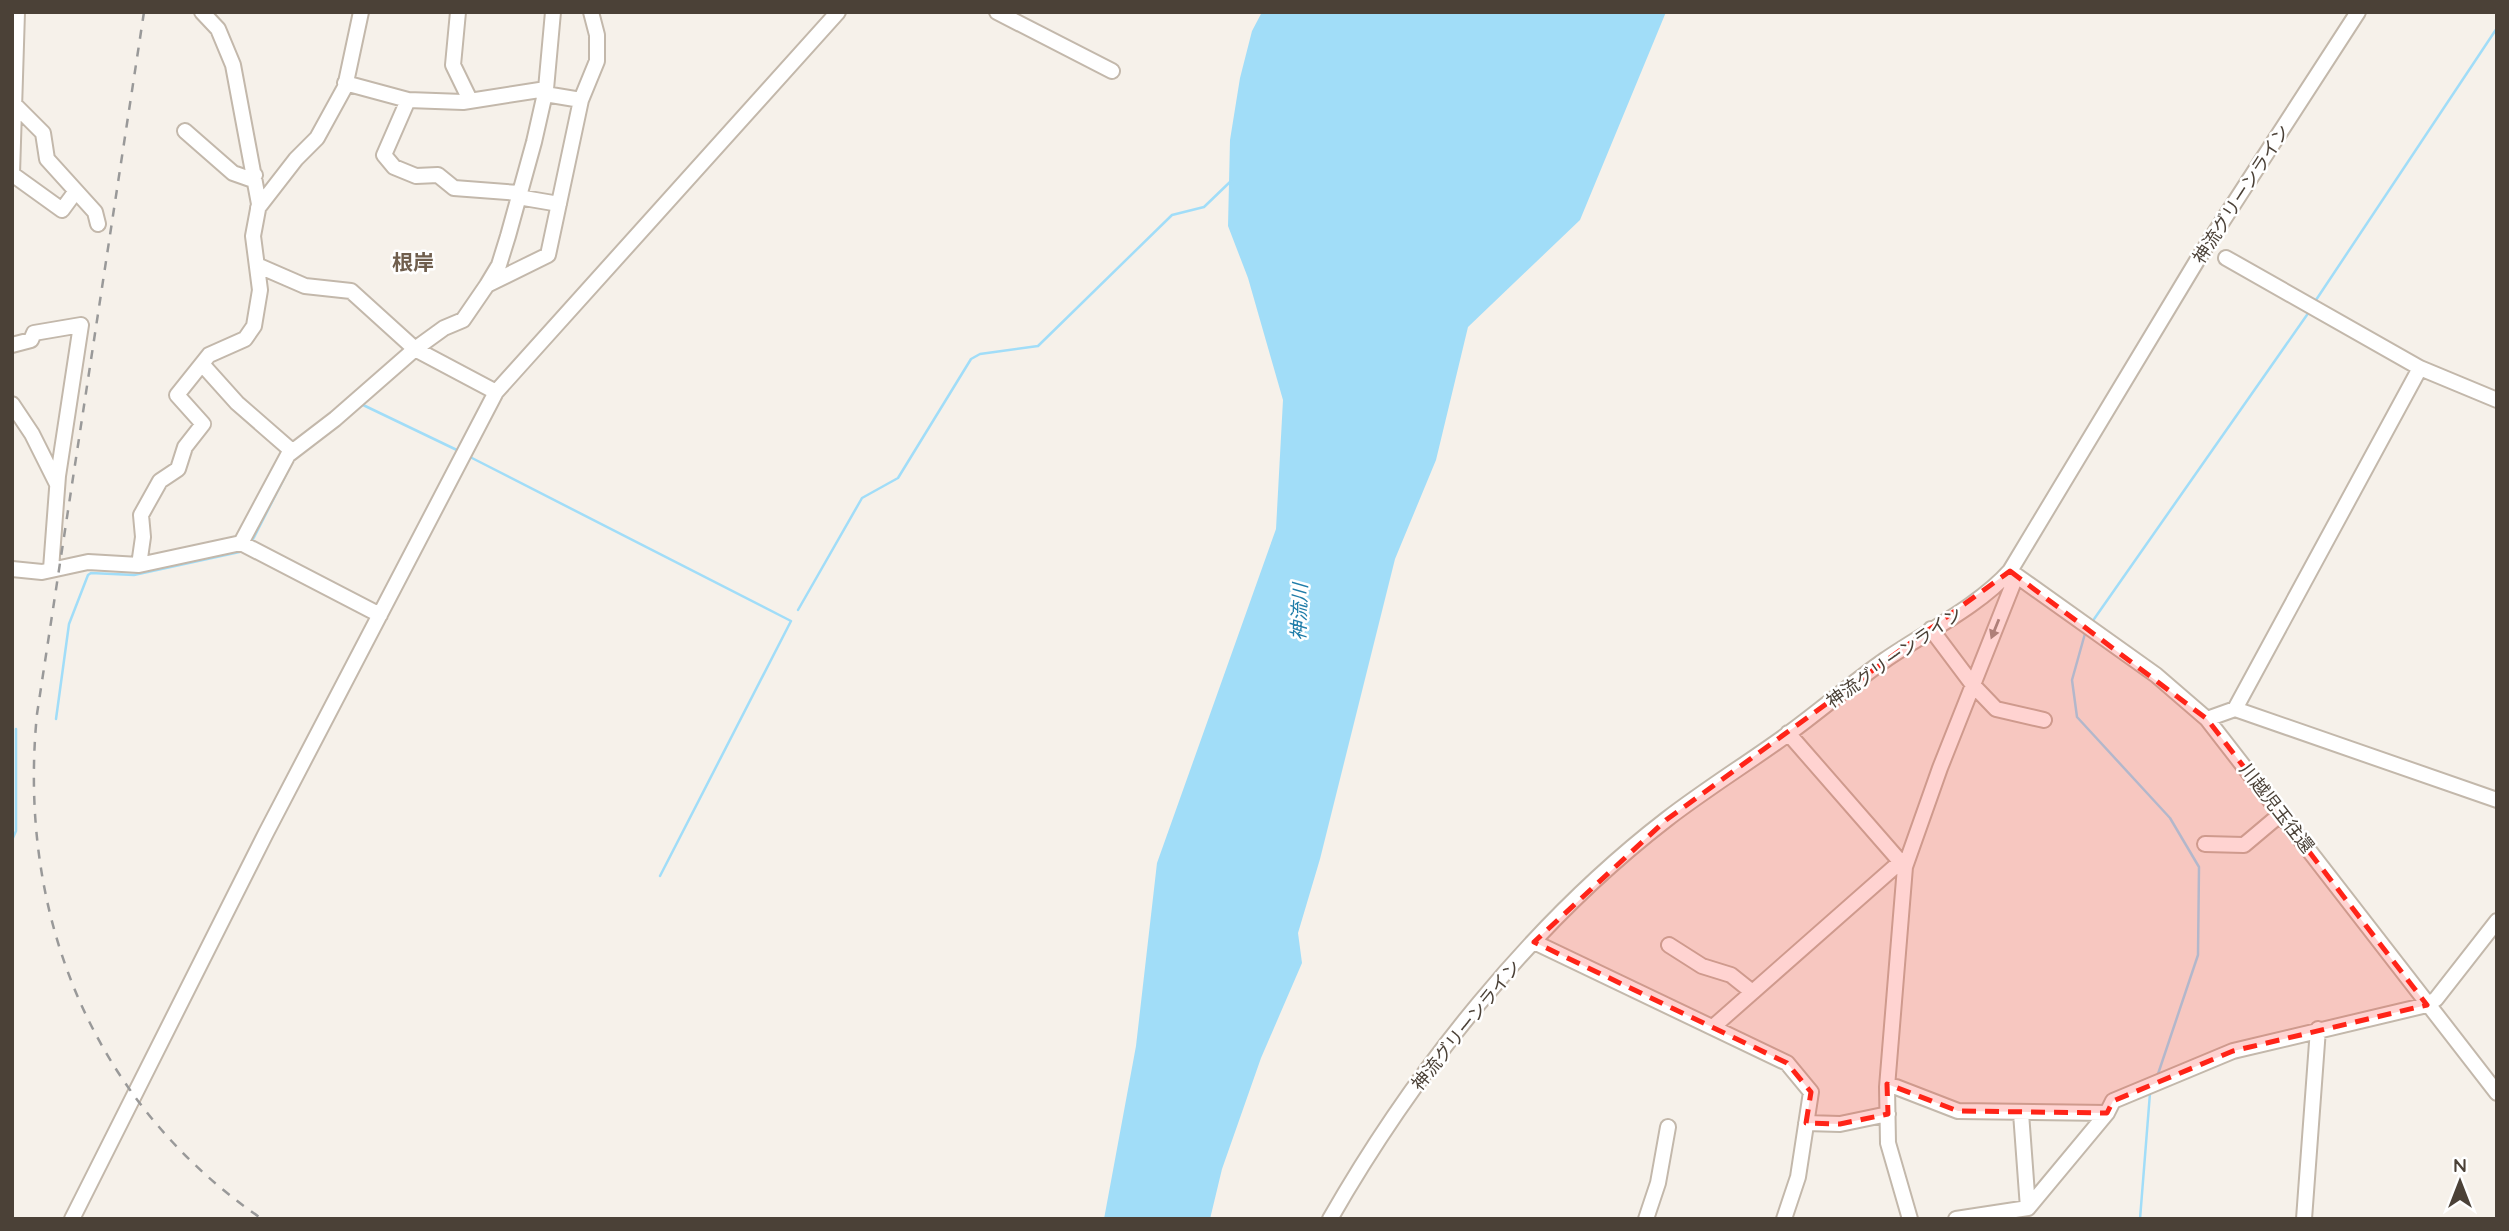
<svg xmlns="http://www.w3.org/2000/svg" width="2509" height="1231" font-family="Quicksand,'Noto Sans JP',sans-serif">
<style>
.water{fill:#a1ddf8}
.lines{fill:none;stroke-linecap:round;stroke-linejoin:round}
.stream{stroke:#a1ddf8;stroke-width:2.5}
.minor-casing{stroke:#c3b8ab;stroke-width:18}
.minor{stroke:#fff;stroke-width:14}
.rail{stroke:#999;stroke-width:2.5;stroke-dasharray:9 9;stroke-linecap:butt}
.oneway{fill:#9c9691}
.marked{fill:#ff2418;fill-opacity:0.2;stroke:#ff2418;stroke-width:5;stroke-dasharray:14 9;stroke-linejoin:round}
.labels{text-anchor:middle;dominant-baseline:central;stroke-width:5;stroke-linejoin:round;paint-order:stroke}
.street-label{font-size:18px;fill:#4b4137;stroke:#fff}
.water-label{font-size:19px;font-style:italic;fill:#207da9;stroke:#fff}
.quarter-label{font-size:21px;font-weight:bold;fill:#6f5e4d;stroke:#fff}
</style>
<rect width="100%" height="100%" fill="#f6f1ea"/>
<path class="water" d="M 1262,12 L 1666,12 L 1580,220 L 1468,327 L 1436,460 L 1395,559 L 1320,859 L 1298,933 L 1302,963 L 1261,1058 L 1222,1169 L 1210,1219 L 1104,1219 L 1136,1046 L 1157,863 L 1276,529 L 1283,400 L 1248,278 L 1228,226 L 1230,140 L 1240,78 L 1252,31 Z"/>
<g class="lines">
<path class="stream" d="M 2314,303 L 2497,28
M 361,404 L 461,452
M 470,457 L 791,621 L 660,876
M 251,543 L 294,459
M 798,610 L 862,498 L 898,478 L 971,359 L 980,354 L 1038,346 L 1172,215 L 1204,207 L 1231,181
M 2092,622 L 2309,312
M 2086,630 L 2072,680 L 2077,717 L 2170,818 L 2199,867 L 2198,955 L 2157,1077
M 56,719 L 69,624 L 88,575 L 91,573 L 134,575 L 244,551
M 12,840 L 16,831 L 16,729
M 2140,1219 L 2150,1093"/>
<g class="minor-casing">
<path id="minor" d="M 458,12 L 453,65 L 470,100
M 997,12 L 1112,71
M 345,83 L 408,100 L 463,102 L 546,89
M 545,94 L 581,100
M 408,100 L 384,155 L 394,167 L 416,176 L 438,175 L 454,188 L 519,193
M 12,102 L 43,133 L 47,159 L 95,212 L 98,224
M 185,131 L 233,173 L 250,179 L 255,175
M 12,174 L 17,12
M 12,174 L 62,210 L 76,191
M 518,197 L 559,204
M 258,208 L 296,159 L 317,138 L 345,87 L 361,12
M 2226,258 L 2420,368 L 2497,400
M 259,266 L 305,286 L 351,291 L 415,349 L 496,392
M 487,285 L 548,255 L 581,100 L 597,61 L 597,35 L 591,12
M 12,345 L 31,340 L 34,333 L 81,325 L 58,476 L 51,569
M 202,364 L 237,403 L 292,451
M 12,404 L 32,434 L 57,484
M 241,543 L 288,455 L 335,419 L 415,349 L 444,328 L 463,320 L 487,285 L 499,265 L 508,236 L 534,142 L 546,89 L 553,12
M 139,565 L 143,537 L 141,515 L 160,481 L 178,469 L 185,447 L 203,424 L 177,395 L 209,355 L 245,339 L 254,326 L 260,290 L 253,236 L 259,204 L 233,65 L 218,29 L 202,12
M 12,569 L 42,572 L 88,562 L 139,565 L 241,543 L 380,615
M 2010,571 L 2156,675 L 2207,719 L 2497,1093
M 1931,629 L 1973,685 L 1996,709 L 2044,720
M 2235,709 L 2420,368
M 2207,719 L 2235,709 L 2497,800
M 1788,733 L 1905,867
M 2205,844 L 2244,845 L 2282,813
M 1534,942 L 1787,1063 L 1811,1092 L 1798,1177 L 1784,1219
M 1669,945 L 1702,966 L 1731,975 L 1751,991
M 1713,1027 L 1899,863
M 1887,1087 L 1896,1087 L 1958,1111 L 2107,1113
M 2021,1113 L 2028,1208
M 1806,1123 L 1840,1124 L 1888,1114
M 72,1219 L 266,833 L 496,392 L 838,12
M 1330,1219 C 1414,1072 1532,923 1667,819 C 1706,789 1748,763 1788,734 C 1821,710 1852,683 1885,660 C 1924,633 1979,606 2010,571 L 2198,259 L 2358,12
M 1646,1219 L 1658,1183 L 1668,1127
M 1910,1219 L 1888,1143 L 1887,1087 L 1905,867 L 1940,768 L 2013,584 L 2010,571
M 1956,1219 L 2028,1208 L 2107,1113 L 2113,1101 L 2233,1051 L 2427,1005 L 2436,999 L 2497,921
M 2304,1219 L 2318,1029"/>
</g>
<use href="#minor" class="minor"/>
<path class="rail" d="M 144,12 L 37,714 C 17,916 93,1103 262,1219"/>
</g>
<defs><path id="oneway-solid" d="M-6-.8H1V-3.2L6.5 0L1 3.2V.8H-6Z" transform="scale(1.75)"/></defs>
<use class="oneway" href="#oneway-solid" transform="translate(1995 629) rotate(112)"/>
<path class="marked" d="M 2010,571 L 2207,719 L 2427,1005 L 2233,1051 L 2113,1101 L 2107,1113 L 1958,1111 L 1887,1084 L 1888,1114 L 1840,1124 L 1806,1123 L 1811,1092 L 1787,1063 L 1534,942 L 1666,820 Z"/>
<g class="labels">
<g class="street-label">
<text transform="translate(2241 194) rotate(-57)">神流グリーンライン</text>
<text transform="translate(1894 657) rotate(-35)">神流グリーンライン</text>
<text transform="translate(2277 808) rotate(52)">川越児玉往還</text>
<text transform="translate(1466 1025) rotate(-51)">神流グリーンライン</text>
</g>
<g class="water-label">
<text transform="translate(1299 612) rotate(-88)">神流川</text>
</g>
<g class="quarter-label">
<text x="413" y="262">根岸</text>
</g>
</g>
<rect width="2509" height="1231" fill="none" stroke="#4b4137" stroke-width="28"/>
<g transform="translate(2460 1182)" stroke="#ffffff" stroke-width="5" paint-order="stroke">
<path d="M0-5L12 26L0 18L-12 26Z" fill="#4b4137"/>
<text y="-10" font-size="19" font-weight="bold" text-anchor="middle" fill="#4b4137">N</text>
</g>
</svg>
